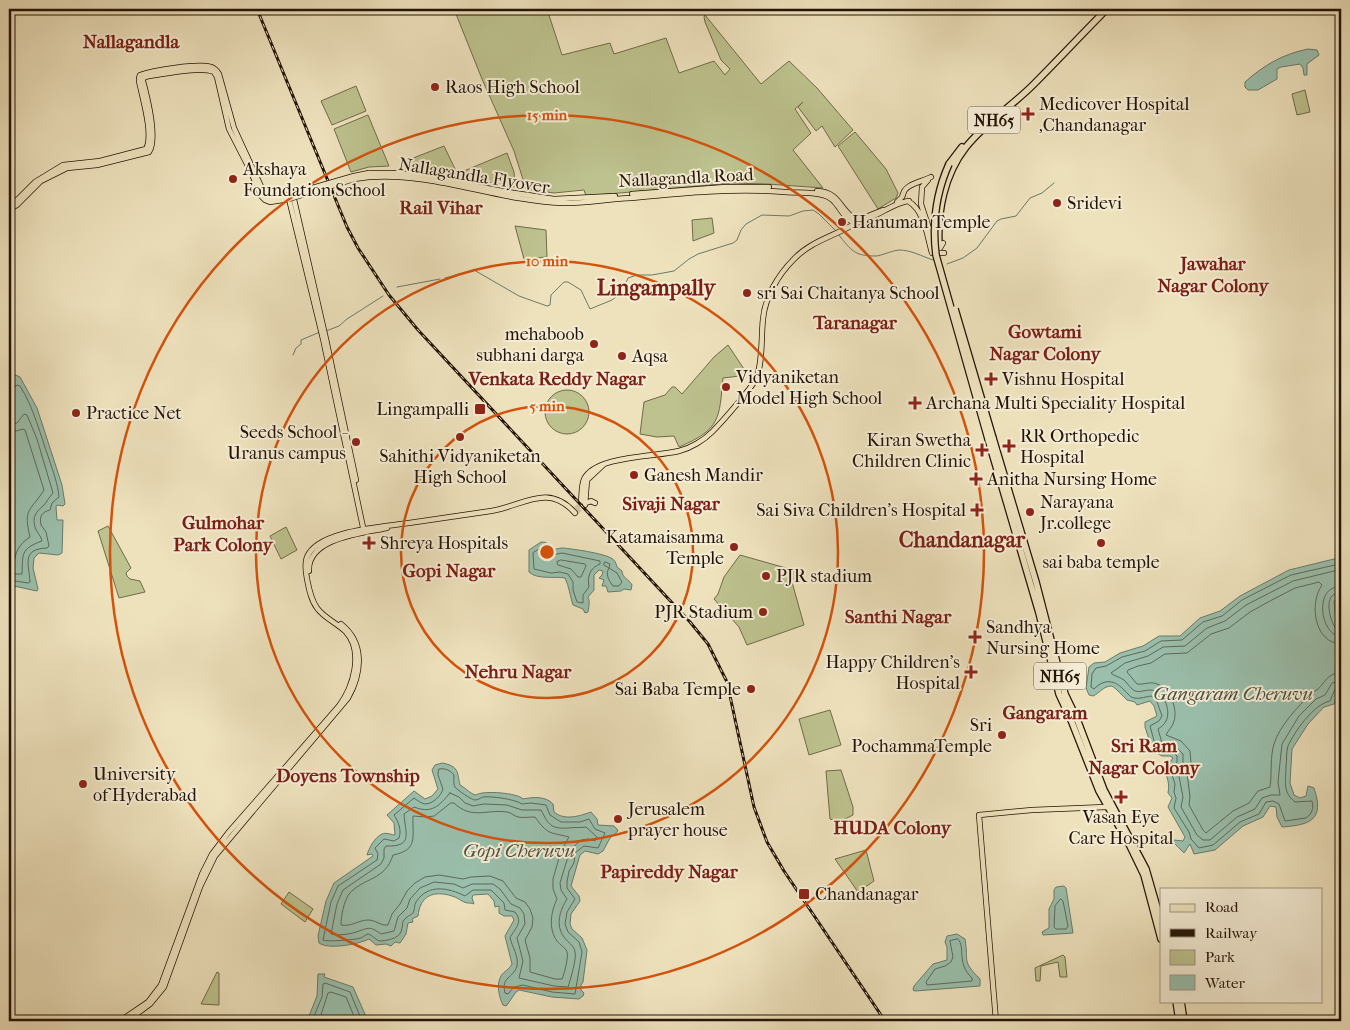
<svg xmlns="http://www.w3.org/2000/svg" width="1350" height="1030" font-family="'IM FELL French Canon',serif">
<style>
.green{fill:#bdc28e;stroke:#706a4a}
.water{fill:#9abfac;stroke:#6a7a6a}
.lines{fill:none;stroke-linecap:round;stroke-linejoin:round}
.shore{stroke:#5e695a;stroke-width:1}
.stream{stroke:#6a7a6a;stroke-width:1}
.major-tunnel{stroke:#d0c3a2;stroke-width:4.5;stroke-dasharray:4.5 2;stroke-linecap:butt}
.major-casing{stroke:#231307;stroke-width:6}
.highway-casing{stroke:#231307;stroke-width:8}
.major{stroke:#eee2bd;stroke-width:4.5}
.highway{stroke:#eee2bd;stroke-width:5.5}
.rail-casing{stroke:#231307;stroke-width:3}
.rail{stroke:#f4ecd4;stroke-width:1;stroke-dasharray:4;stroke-linecap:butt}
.major-bridge-casing{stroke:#231307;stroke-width:6;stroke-linecap:butt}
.highway-bridge-casing{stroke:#231307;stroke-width:8;stroke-linecap:butt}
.major-bridge{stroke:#eee2bd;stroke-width:4.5}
.highway-bridge{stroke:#eee2bd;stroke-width:5.5}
.ring{fill:none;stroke:#d4520c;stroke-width:2.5}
.poi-dot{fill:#8f2418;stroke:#f4ecd4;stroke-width:2}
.labels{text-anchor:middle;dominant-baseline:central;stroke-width:4;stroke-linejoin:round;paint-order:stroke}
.shield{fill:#f4ecd4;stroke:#625444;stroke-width:1}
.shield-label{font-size:16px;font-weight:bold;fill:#231307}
.poi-label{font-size:18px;fill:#231307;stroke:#f4ecd4;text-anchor:start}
.street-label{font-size:18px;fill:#231307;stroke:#f4ecd4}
.neighbourhood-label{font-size:19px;font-weight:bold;fill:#7a1f14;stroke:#f4ecd4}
.water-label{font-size:19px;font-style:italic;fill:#4d4f41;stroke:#f4ecd4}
.district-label{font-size:22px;font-weight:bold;fill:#7a1f14;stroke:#f4ecd4}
.centre{fill:#d4520c;stroke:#f4ecd4;stroke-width:2.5}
.ring-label{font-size:15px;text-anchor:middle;font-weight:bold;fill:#d4520c;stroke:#f4ecd4;stroke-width:4;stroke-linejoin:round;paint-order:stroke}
</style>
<rect width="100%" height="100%" fill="#eee2bd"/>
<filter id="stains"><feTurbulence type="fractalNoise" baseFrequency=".004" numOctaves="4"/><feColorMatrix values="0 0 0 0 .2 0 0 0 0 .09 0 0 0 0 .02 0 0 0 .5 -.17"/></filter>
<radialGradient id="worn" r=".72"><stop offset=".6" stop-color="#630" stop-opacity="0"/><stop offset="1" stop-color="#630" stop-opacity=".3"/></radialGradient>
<path class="green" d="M 454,9 L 547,9 L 562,55 L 610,43 L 614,54 L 666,38 L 679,73 L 714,61 L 725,75 L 730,69 L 721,60 L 705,22 L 704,17 L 705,15 L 761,84 L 789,61 L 817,88 L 853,130 L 835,147 L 822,126 L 816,131 L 798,107 L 803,102 L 795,109 L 811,133 L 793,150 L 823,188 L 767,184 L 732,183 L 586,196 L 584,190 L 554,193 L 526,189 L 514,151 L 482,79 Z
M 356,86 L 366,111 L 332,125 L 321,101 Z
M 1305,90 L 1310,112 L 1297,115 L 1292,94 Z
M 368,115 L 389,166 L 369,167 L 351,172 L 334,129 Z
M 855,132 L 886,169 L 898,193 L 896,198 L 878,209 L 838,146 Z
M 444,146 L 457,173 L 456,175 L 401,166 L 403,162 Z
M 507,153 L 514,172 L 515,187 L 465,178 L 464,171 Z
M 712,218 L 714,233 L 693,241 L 692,220 Z
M 515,226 L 546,230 L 547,257 L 524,259 Z
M 728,345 L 748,375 L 723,378 C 719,419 721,429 679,447 L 674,436 L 657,437 L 640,434 L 644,402 L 665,395 L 672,387 L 675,387 L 682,394 L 714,357 Z
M545 412a22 22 0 1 1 44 0a22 22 0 1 1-44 0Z
M 108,526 L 131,568 L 126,573 L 127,576 L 130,579 L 140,581 L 145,592 L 119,598 L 98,531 Z
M 286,527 L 297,550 L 281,559 L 270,536 Z
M 740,555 L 793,570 L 798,573 L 800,579 L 792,582 L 804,625 L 747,645 L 739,627 L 714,599 L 718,594 L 724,577 Z
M 830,710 L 841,745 L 809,755 L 799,719 Z
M 841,770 L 853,807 L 853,815 L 839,822 L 830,819 L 826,771 Z
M 866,850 L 874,881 L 858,892 L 835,859 Z
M 289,892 L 313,909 L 305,922 L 281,904 Z
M 1063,955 L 1065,957 L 1067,977 L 1060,977 L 1058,962 L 1041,966 L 1040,981 L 1036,981 L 1035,968 Z
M 217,972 L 219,973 L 219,1005 L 201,1004 Z"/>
<path class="water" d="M 1308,49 L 1317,50 L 1319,55 L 1307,64 L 1307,75 L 1304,75 L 1303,68 L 1300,64 L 1281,67 L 1277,69 L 1277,79 L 1258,90 L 1248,90 L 1245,87 L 1245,82 C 1264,65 1283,54 1308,49 Z
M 9,372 L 20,377 L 37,408 L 62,485 L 65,504 L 63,506 L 57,505 L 56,507 L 57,520 L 63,520 L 62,553 L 58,555 L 39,553 L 34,558 L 33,568 L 38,589 L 37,591 L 9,585 L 9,416 L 12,412 L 9,407 L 9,386 L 12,384 L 9,379 Z
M 541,542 C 548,542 549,544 551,550 C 555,550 558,548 563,548 C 573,549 602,553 611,558 C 615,560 616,563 617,567 L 622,571 C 622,578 629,579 632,585 L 631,590 L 624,589 L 621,591 L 608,592 L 606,586 L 602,586 L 604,580 L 599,578 L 602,575 L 603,571 L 599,570 L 594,575 L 594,590 L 588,597 C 590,601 589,606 588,612 L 585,613 L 583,609 L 573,605 C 570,596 569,586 565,578 C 555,576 537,580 529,572 L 529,550 Z
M 1334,559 L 1341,562 L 1341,599 L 1337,598 L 1334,601 C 1335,611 1335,620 1341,628 L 1341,684 L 1334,704 L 1324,707 L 1308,724 L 1292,749 L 1290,783 L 1294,795 L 1300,798 L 1306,796 L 1308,786 L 1314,788 C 1325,820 1310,825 1282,827 L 1277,817 L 1276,807 L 1270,806 L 1263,817 L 1243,826 L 1215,850 L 1194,854 L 1190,844 L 1184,853 L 1173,842 L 1174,840 L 1183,841 L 1185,837 L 1168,807 L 1172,798 L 1168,793 C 1171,779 1163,774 1165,763 L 1171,761 L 1173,758 L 1170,756 L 1162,756 L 1153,751 L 1145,727 L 1145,722 L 1157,716 L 1154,706 L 1150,701 L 1137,705 L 1135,702 L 1127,700 L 1116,689 L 1112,686 C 1103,686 1100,693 1093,696 L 1089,695 L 1086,688 L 1089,667 L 1094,663 L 1105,662 L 1120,653 L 1143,646 L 1159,636 L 1180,636 L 1200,618 L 1220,611 L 1240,596 L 1289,570 Z
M 442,763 C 459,766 457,772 460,785 C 466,788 470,794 476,795 C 483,790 518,793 523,799 C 533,797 546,796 553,804 L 554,812 C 565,821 579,816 591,812 L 597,819 L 598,825 L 614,826 L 617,829 L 618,831 L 610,838 L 603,851 L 598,854 L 585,851 L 580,855 L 571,886 L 579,896 L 580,901 L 571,914 L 570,924 L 572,929 L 582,938 L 587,950 L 583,982 L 581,985 L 581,990 L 584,993 L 583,996 L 579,999 L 552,997 L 519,990 L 516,992 L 507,1005 L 506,1006 L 503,1005 C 499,997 496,984 501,976 C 504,971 509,970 512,964 L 505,936 L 514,920 L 512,916 L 504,916 L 499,913 L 499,906 L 495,907 L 494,901 L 488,894 L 473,895 L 472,898 L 474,904 C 472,903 469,903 467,903 C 462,902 457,897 452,896 C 433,890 420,896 418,916 L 412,919 L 413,922 L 408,923 L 406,934 L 400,943 L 395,942 L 391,946 L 386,944 L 376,945 L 369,939 C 359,944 329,950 319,943 L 318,936 L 326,901 L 334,883 L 373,856 L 372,854 L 367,855 C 369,848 375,837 382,834 C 386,832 392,835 395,835 L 394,823 L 387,815 L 414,791 L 425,799 L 432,796 L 438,789 L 432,770 L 435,765 Z
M 1064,886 L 1066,888 L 1073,933 L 1043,935 L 1042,932 L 1049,928 L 1049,909 L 1054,899 L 1054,890 L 1056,887 Z
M 957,934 L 965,939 C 969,962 961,960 980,979 L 980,986 L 915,991 L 913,990 L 914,986 L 933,964 L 947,960 L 947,947 L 945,942 L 947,936 Z
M 318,974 L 325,974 L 324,977 L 353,987 L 368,1021 L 307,1021 L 317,996 Z"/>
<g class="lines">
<path class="shore" d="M 9,390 L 13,389 L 17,385 L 20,386 C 34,408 40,434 49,459 C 53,472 58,484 59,497 L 52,503 L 50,510 C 42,512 39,516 41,525 L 46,532 L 49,546 L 47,548 C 21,549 29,564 30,582 L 28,583 L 9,580
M 9,425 L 17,423 L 24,414 L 27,415 L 37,439 L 53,493 C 50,496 46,503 43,506 C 36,512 32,517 35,527 C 36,532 41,535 42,541 C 20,549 23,554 22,574 L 9,574
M 9,433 L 23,429 L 25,430 L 44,490 C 30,512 23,508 30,537 C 19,544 15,552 14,565 L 9,566
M 543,547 L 548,554 L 552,555 L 562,553 L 600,561 L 600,564 C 590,568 587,576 589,587 L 583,595 L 583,603 L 577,602 L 573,590 L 573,582 L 568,574 L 560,572 L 551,573 L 534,569 L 533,553 Z
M 561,560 L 585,564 L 586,566 L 581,577 L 578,577 L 571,569 L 558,565 L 557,562 Z
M 605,562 L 610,564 L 609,568 L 617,573 L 622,582 L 619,586 L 613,586 C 609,581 605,574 609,568 L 604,565 Z
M 1341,566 L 1335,565 L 1291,575 L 1277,582 L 1242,600 L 1222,616 L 1203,622 L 1182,640 L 1161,641 L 1145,651 L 1122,657 L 1106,666 L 1096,668 L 1092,674 L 1091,687 L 1094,689 C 1105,678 1115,680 1125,691 C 1126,692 1130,696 1131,697 C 1138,700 1144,697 1151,696 L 1156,699 L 1162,716 L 1159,721 L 1150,726 L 1156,748 L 1163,751 L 1172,751 L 1177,756 L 1177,762 L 1170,769 L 1175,784 L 1174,792 L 1176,798 L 1174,808 L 1189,832 L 1191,839 L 1199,848 L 1213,845 L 1240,822 L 1259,814 L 1266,802 L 1273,801 L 1279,804 L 1285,821 L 1306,818 C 1312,814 1314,808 1312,801 L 1295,802 C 1282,792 1286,780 1286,766 C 1287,760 1286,752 1288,746 C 1294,732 1314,704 1330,701 L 1335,689 L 1341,687
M 1341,572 L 1334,571 L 1293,581 L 1246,605 L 1225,621 L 1207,628 L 1185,646 L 1163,647 L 1148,656 L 1125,663 L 1111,673 C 1114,676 1120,677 1124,680 C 1128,684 1131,689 1135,691 C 1142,693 1148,688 1155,691 C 1165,694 1171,712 1166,721 C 1164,725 1161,727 1158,729 L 1162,743 L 1175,746 L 1183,754 L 1183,763 L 1178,771 L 1183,797 L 1181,807 L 1197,835 L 1203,840 L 1210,840 L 1237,817 L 1255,809 L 1262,798 L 1271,795 L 1280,795 L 1278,782 L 1282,744 L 1299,716 L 1316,699 L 1325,695 L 1332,683 L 1341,680
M 1341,587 C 1314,584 1319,635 1341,637
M 1341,594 C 1322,590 1329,621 1337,630 L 1341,630
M 1341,644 C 1314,643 1309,603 1322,585 L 1319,582 L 1295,588 L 1270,601 L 1250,612 L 1229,628 L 1211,634 L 1187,653 L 1165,654 L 1151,663 L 1138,666 L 1128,670 L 1127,672 L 1137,684 C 1144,685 1150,681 1157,684 C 1170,688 1178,709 1174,721 C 1173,727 1168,730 1166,735 L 1181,741 L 1190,751 L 1191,763 L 1187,773 L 1190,797 L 1189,805 L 1203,830 L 1206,833 L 1233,811 L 1249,803 L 1258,791 L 1270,787 C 1272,774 1270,756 1274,744 C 1279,727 1298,706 1311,694 C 1314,691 1318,690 1320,687 C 1327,679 1329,673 1341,673
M 439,769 C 445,768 450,770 454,775 C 454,779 453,784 455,787 C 457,790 472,800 475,800 C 478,800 480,798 483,797 C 492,796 514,799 522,804 L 531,803 L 546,805 L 550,815 L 561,822 L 580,822 L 589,819 L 595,829 L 605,833 L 598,848 L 584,846 L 575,853 L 574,863 L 569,871 L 567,882 L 567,888 L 575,899 L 567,912 L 565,924 L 568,932 L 579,942 L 582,952 L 575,994 L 552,992 L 523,985 L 514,987 L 508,994 L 505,993 C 501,976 513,979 517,966 C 519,957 512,946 510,938 C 514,929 524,923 515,912 L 505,910 L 504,903 L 491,890 L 473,890 L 465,896 C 449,888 428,883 416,902 C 414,905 415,910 413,913 C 411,915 406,917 404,920 C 402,922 403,925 402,928 C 401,938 390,940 381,941 C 376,941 373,935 368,934 C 365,935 363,937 361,938 C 354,940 328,942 323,940 L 331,902 L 338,886 L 377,860 L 378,854 L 375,848 L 384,839 L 394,841 L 399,838 C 402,830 398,821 394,815 L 414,798 C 417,800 420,803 425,804 C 433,804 441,796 443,789 L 438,775 Z
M 450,793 L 459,797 L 465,803 L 473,806 L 484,804 L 507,805 L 522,810 L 541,810 C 549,825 550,829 569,828 C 575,827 580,828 586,827 L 597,837 L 595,841 L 588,839 L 581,840 L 570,850 L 560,883 L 561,890 L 567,899 C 560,910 555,925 564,937 C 568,943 574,945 575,952 C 577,958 570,981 568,987 L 554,986 L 519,978 L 523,961 L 517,938 L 525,924 L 524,914 L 520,908 L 511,904 L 500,889 L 493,884 L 472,884 L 463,888 L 454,884 L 434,882 L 420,888 L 410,899 L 407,908 L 398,917 L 394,931 L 381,934 C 371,927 370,927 359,931 C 352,934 338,936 331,934 L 337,904 L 343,890 L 381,864 L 384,858 L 384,849 L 386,846 C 414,847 405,833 404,814 L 414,807 C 432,814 439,806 450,793 Z
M 451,803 L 454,803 C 472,820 486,809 507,812 C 512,813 514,816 518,817 C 524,818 529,817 535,817 C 548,835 549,832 569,837 L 561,851 L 553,879 L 553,889 L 557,899 C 551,912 548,928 557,941 C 560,945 566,948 567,952 C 569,956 564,975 562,979 L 555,979 L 530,972 L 530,958 L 525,940 L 532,927 L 533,918 L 530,909 L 525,902 L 516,898 L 503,881 L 490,876 L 471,877 L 463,879 L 439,875 L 425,877 L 415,883 L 407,891 L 400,904 L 392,914 L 388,925 C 380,926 376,920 368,920 C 359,920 351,927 341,925 C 341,916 344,901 349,894 C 364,877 385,881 393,855 C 419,850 412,836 413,816 L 426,817 L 434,816 Z
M 1061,899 L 1063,901 L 1068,926 L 1066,929 L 1056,929 L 1054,927 L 1055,906 Z
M 958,939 C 966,948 956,963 972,978 L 972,981 L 927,985 L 926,982 L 935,969 L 945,966 L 951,962 L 953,957 L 950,941 Z
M 312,1021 L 322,997 L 323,984 L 325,983 L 350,992 L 362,1021
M 319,1021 L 328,993 L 331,992 L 346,997 L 356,1021"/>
<path class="stream" d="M 838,234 C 852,251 854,256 876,256 C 880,256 891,251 899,250 C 911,250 921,256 933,260
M 947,264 L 963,258 L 977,248 L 997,221 L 1001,219 L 1016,216 L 1030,198 L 1042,193 L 1054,183
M 445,278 L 474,270 L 519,296 L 547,306 L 550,305 L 551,295 L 564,282 L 568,282 L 581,290 L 590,309 L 612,300 L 622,292 L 628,278 L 637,275 L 652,275 L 674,271 L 689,259 L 698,254 L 733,243 L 737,240 L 741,230 L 746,224 L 762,215 L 789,216 L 803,211 L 813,210 L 819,214 L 836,231
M 397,287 L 440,279
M 326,331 L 339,326 L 347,319 L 383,296
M 293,355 L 296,348 L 301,344 L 301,340 L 320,332"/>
<path class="major-tunnel" d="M 576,509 L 581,502
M 577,512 L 585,505"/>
<g class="major-casing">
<path id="major" d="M 141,81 L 139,78 L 140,75 C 153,70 199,63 211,67 C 215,68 217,71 219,74 L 234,128 L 265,195 L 270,198 L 288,195 L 323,339 L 364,532
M 141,81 L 145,77 L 149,76 C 165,74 200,66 214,72 L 217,77 L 229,129 L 251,172 L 261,196 L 265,200 L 270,202 L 289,199
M 369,173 L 395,173 L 419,175 L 502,191 L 554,199 L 615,196
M 369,177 C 435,172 498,201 563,203 C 586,203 608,199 631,198 C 683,193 733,188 785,192 C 798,193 811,192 823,195 C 839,198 841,220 856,223 C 874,219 894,202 909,201
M 928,180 L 922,187 L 921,204 L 935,247 L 940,248 L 943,243
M 817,191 C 840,192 839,209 855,219 L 863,218 L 883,210
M 632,194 L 726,187 L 769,187
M 293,195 L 326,339 L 356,480
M 903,195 C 904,184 922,182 931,177
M 908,201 C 925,211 927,236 932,253 L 944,253
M 897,202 L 902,197 L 903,194
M 9,206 L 18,199 L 35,182 L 63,165 L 100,161 L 146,149 C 154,135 142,97 139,81
M 9,209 L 17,205 L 41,181 L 67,168 L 97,165 L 149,152 C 158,139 147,96 143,81
M 581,502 C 582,494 581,487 584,479 C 596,455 656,457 679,451 C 691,448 704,440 712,432 C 722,422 750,390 756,379 C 763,363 761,336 763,319 C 765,297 778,275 794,259 C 811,241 835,236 856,223
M 586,503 L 591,501 L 595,503
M 585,505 L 587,480 L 603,465
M 309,571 C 307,538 363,533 387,528
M 120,1021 L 148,1002 L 161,985 L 202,874 L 212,854 L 228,833 L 339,706 C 353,687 364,652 346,632 C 337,623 324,618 317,608 C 311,600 309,589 307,579 C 306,572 304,564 307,557 C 318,530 384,527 409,523 C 436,519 464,515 491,511 C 523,506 548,482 575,513
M 127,1021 L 150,1004 L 164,987 L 200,887 L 215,856 L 348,698 C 362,673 365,643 341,624
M 996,1021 L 979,815 L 1032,810 L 1106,807"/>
</g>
<g class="highway-casing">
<path id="highway" d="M 949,164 L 962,147
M 939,247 C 937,212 944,175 966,147 C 985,123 1012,106 1033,85 C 1058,60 1082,34 1107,9
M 993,438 L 1036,582 L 1065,694 L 1077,719 L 1104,790 L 1146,869 L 1161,921
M 988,439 L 1039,613 L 1059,694 L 1071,720 L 1099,791 L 1130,846 L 1144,875 L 1161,939
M 1176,1001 L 1179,1021
M 1181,1001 L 1184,1021"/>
</g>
<use href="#major" class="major"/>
<use href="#highway" class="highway"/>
<g class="rail-casing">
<path id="rail" d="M 257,9 L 347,227 L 358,248 L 389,295 L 418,330 L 690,622 L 708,644 L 727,682 L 754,807 L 767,842 L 784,871 L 885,1021"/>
</g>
<use href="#rail" class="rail"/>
<g class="major-bridge-casing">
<path id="major-bridge" d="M 288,195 L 354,176 L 369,173
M 289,199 L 354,179 L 369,177"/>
</g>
<g class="highway-bridge-casing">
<path id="highway-bridge" d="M 949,164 C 936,193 932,223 936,255 L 988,439
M 955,309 L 993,438"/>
</g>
<use href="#major-bridge" class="major-bridge"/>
<use href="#highway-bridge" class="highway-bridge"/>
</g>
<g class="ring">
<circle cx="547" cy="552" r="146"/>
<circle cx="547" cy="552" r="291"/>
<circle cx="547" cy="552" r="437"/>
</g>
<g class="poi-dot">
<circle cx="435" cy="87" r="5"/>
<path d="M1025.5 106.5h5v5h5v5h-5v5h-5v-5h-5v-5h5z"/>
<circle cx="233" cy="179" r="5"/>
<circle cx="1057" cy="203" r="5"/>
<circle cx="842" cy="222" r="5"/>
<circle cx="747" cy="293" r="5"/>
<circle cx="594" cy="344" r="5"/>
<circle cx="622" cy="356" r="5"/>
<path d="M988.5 371.5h5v5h5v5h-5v5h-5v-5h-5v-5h5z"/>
<circle cx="726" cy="387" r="5"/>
<path d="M912.5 395.5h5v5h5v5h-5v5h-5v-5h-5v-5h5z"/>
<rect x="474" y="403" width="12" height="12" rx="2.5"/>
<circle cx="76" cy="413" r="5"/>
<circle cx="460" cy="437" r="5"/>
<circle cx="356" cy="442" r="5"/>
<path d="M1006.5 438.5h5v5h5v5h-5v5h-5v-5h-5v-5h5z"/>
<path d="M979.5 442.5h5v5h5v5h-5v5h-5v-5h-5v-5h5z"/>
<circle cx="634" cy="475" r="5"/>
<path d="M973.5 471.5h5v5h5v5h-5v5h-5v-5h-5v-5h5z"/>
<path d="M974.5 502.5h5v5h5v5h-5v5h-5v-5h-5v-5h5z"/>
<circle cx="1030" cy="512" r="5"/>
<path d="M366.5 535.5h5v5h5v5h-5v5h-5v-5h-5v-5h5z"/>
<circle cx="1101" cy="543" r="5"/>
<circle cx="734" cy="547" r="5"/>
<circle cx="766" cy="576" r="5"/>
<circle cx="763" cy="612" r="5"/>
<path d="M972.5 629.5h5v5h5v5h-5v5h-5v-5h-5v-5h5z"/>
<path d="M968.5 664.5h5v5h5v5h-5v5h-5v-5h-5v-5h5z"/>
<circle cx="751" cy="689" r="5"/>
<circle cx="1002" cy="735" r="5"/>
<circle cx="83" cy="784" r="5"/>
<path d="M1118.5 789.5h5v5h5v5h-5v5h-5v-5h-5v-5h5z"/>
<circle cx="618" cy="819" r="5"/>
<rect x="798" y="888" width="12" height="12" rx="2.5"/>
</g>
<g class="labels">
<g class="shield">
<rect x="968" y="106.5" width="52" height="27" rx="4"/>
<rect x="1034" y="662.5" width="52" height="27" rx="4"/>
</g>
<g class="shield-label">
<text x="994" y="120">NH65</text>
<text x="1060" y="676">NH65</text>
</g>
<g class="poi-label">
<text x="445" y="87">Raos High School</text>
<text x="1039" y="104">Medicover Hospital<tspan x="1039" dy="21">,Chandanagar</tspan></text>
<text x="243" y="169">Akshaya<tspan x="243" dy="21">Foundation School</tspan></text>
<text x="1067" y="203">Sridevi</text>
<text x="852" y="222">Hanuman Temple</text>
<text x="757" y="293">sri Sai Chaitanya School</text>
<text x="584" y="334" text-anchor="end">mehaboob<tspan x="584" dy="21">subhani darga</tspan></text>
<text x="632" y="356">Aqsa</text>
<text x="736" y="377">Vidyaniketan<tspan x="736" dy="21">Model High School</tspan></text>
<text x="1002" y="379">Vishnu Hospital</text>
<text x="926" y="403">Archana Multi Speciality Hospital</text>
<text x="469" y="409" text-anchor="end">Lingampalli</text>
<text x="86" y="413">Practice Net</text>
<text x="346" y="432" text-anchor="end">Seeds School -<tspan x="346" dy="21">Uranus campus</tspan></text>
<text x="1020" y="436">RR Orthopedic<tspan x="1020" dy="21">Hospital</tspan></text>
<text x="971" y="440" text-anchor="end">Kiran Swetha<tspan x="971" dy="21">Children Clinic</tspan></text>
<text x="460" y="456" text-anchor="middle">Sahithi Vidyaniketan<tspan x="460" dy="21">High School</tspan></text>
<text x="644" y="475">Ganesh Mandir</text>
<text x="987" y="479">Anitha Nursing Home</text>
<text x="1040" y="502">Narayana<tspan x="1040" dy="21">Jr.college</tspan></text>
<text x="966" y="510" text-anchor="end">Sai Siva Children’s Hospital</text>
<text x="724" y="537" text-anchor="end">Katamaisamma<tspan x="724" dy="21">Temple</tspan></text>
<text x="380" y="543">Shreya Hospitals</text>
<text x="1101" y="562" text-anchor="middle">sai baba temple</text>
<text x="776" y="576">PJR stadium</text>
<text x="753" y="612" text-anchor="end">PJR Stadium</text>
<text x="986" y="627">Sandhya<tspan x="986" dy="21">Nursing Home</tspan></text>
<text x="960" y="662" text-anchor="end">Happy Children's<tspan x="960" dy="21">Hospital</tspan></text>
<text x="741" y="689" text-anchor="end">Sai Baba Temple</text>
<text x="992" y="725" text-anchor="end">Sri<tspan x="992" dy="21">PochammaTemple</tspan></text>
<text x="93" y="774">University<tspan x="93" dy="21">of Hyderabad</tspan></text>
<text x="628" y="809">Jerusalem<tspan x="628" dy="21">prayer house</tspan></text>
<text x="1121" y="817" text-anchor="middle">Vasan Eye<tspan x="1121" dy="21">Care Hospital</tspan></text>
<text x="815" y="894">Chandanagar</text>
</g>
<g class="street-label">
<text transform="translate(474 176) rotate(9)">Nallagandla Flyover</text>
<text transform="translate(686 178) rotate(-3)">Nallagandla Road</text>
</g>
<g class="neighbourhood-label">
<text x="131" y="42">Nallagandla</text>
<text x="441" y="208">Rail Vihar</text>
<text x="1213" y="264">Jawahar<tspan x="1213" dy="22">Nagar Colony</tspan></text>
<text x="855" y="323">Taranagar</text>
<text x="1045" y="332">Gowtami<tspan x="1045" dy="22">Nagar Colony</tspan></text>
<text x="557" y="379">Venkata Reddy Nagar</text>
<text x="671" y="504">Sivaji Nagar</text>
<text x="223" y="523">Gulmohar<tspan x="223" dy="22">Park Colony</tspan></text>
<text x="449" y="571">Gopi Nagar</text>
<text x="898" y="617">Santhi Nagar</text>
<text x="518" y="672">Nehru Nagar</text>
<text x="1045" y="713">Gangaram</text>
<text x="1144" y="746">Sri Ram<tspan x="1144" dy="22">Nagar Colony</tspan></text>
<text x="348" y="776">Doyens Township</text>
<text x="892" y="828">HUDA Colony</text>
<text x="669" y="872">Papireddy Nagar</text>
</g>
<g class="water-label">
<text x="1233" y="694">Gangaram Cheruvu</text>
<text x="519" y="851">Gopi Cheruvu</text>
</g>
<g class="district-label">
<text x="656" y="288">Lingampally</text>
<text x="962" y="540">Chandanagar</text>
</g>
</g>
<circle cx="547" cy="552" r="8" class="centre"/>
<g class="ring-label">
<text x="547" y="120">15 min</text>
<text x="547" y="266">10 min</text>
<text x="547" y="411">5 min</text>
</g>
<rect width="1350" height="1030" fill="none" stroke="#eee2bd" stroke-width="30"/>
<rect x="10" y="10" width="1330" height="1010" fill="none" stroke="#231307" stroke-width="2.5"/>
<rect x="15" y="15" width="1320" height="1000" fill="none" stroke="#231307"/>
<rect x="1160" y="888" width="162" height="115" fill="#f4ecd4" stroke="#a09582"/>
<rect x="1170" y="904" width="25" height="8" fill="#eee2bd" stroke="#a09582"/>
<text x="1205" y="912" font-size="15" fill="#231307">Road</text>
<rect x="1170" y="929" width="25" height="8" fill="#231307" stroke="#a09582"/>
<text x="1205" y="938" font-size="15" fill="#231307">Railway</text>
<rect x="1170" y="950" width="25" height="15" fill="#bdc28e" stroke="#a09582"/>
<text x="1205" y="962" font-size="15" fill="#231307">Park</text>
<rect x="1170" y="975" width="25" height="15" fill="#9abfac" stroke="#a09582"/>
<text x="1205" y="988" font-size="15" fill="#231307">Water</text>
<rect width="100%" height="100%" filter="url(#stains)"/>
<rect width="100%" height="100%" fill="url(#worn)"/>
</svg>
